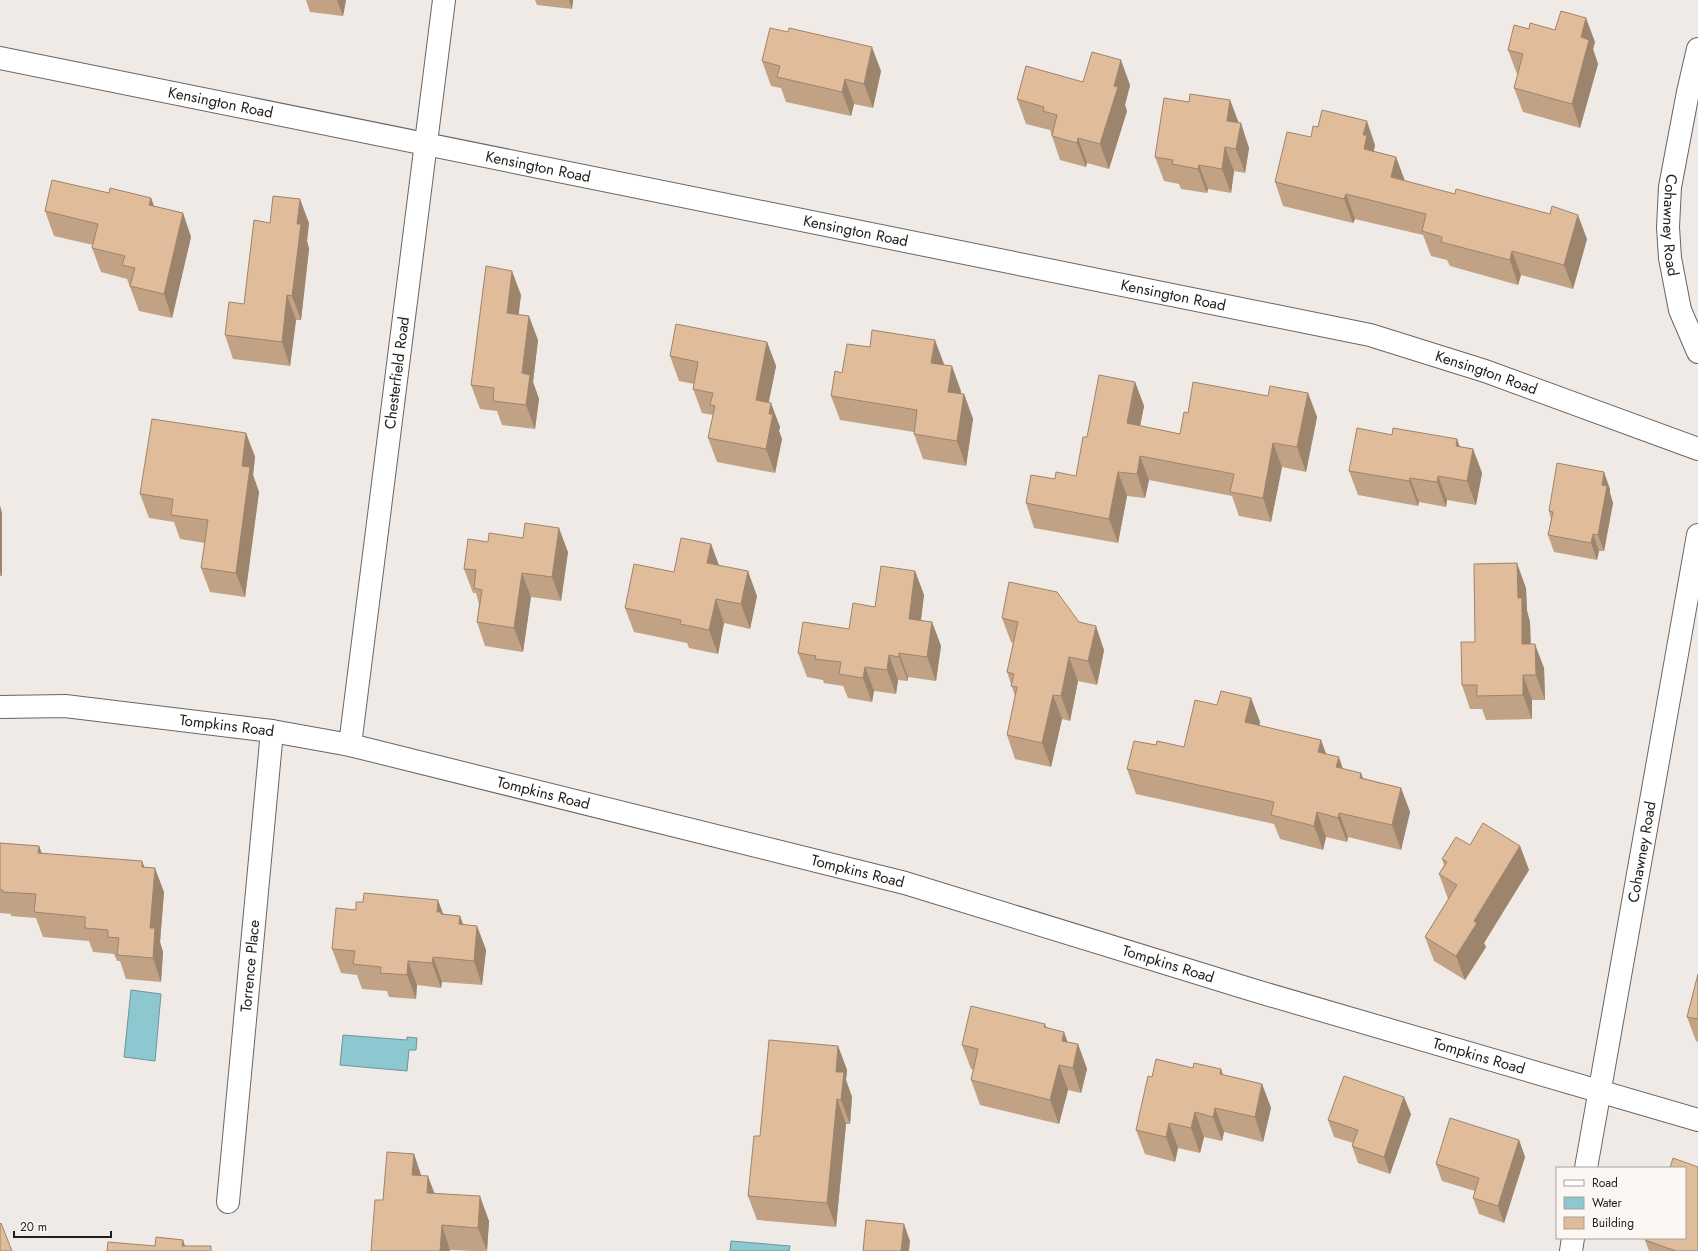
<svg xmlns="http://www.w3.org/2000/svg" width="1698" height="1251" font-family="Jost,sans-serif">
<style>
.water{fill:#8dc7d0;stroke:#6d959b}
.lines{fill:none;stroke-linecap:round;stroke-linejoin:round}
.minor-casing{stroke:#6a6561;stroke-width:24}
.minor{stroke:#fff;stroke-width:22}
.wall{fill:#c1a285}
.shaded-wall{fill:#9d846c}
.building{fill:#e0bc9b;stroke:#9d846c}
.labels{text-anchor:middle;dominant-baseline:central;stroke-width:3.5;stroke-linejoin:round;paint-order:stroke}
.street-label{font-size:15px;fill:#21201e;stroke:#fcf7f2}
</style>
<rect width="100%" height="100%" fill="#efeae5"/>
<path class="water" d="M 131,990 L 161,994 L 155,1061 L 124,1057 Z
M 343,1035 L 407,1040 L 407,1037 L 417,1038 L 416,1050 L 409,1050 L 407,1071 L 340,1065 Z
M 731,1241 L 790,1246 L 789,1251 L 730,1251 Z"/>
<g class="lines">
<g class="minor-casing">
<g id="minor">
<path id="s1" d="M 1698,49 L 1688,92 L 1670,187 L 1668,227 L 1670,258 L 1680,310 L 1698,352"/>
<path id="s2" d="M 0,58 L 1370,335 L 1485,371 L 1698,449"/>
<path id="s3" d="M 0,707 L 65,706 L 272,731 L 350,745 L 905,883 L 1256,991 L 1698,1120"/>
<path id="s4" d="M 350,745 L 444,0"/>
<path id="s5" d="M 1586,1168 L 1698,535"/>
<path id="s6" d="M 228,1202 L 272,731"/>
<path d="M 1571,1251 L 1573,1238"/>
</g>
</g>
<use href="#minor" class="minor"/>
</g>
<path class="wall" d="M 306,0 L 346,0 L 343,16 L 310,12 Z
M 535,0 L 573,0 L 572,9 L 537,5 Z
M 1529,29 L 1595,42 L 1593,49 L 1598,64 L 1580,128 L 1523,112 L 1514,88 L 1518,75 L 1517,74 L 1508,50 Z
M 762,61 L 881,71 L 873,108 L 854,104 L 851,116 L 786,102 L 781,88 L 771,86 Z
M 1083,82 L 1130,85 L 1125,105 L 1127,111 L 1109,169 L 1087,163 L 1086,167 L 1060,160 L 1050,130 L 1026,124 L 1017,99 Z
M 1230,100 L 1239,123 L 1249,148 L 1245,173 L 1234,171 L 1231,193 L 1208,189 L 1207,193 L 1181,189 L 1179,184 L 1164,181 L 1155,157 L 1189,102 Z
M 1318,127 L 1375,145 L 1374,151 L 1396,157 L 1404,180 L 1587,239 L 1573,289 L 1521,275 L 1518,285 L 1450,266 L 1447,260 L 1431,256 L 1423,235 L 1355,219 L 1353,223 L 1283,206 L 1275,182 L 1311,137 Z
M 109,193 L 151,198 L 154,206 L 183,213 L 191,237 L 172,318 L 139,311 L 127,279 L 101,272 L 92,248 L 93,245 L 54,236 L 45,211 Z
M 270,223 L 309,223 L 307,241 L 309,249 L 301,320 L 296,320 L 290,366 L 233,359 L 225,335 L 244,304 Z
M 521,295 L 518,314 L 538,340 L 533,382 L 539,399 L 535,429 L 502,425 L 497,411 L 480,409 L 471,385 Z
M 767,342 L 776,366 L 769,402 L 780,427 L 779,431 L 782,439 L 775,473 L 717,462 L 708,438 L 713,415 L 702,413 L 693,389 L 694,384 L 679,381 L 670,356 Z
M 944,364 L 944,365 L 961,391 L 961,394 L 964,394 L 973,419 L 966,466 L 923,459 L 914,434 L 914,432 L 840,420 L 831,396 L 842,373 Z
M 1135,382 L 1144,406 L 1140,426 L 1180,434 L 1188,413 L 1268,396 L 1308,393 L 1317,417 L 1306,472 L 1282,467 L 1271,522 L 1239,516 L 1232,496 L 1149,480 L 1145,498 L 1127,496 L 1118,543 L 1034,528 L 1026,503 L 1055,479 L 1076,476 L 1087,437 Z
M 246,433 L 255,457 L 253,475 L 259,492 L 245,597 L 210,592 L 201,568 L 205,543 L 180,539 L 174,522 L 149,518 L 140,494 Z
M 1392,435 L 1473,449 L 1482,473 L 1476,505 L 1447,500 L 1446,507 L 1419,502 L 1418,506 L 1358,495 L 1349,471 Z
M 1610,489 L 1610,493 L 1613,503 L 1604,551 L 1599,551 L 1597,560 L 1554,552 L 1548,535 L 1551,519 L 1549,511 Z
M 0,506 L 2,513 L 2,576 L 0,576 Z
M 711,544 L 719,566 L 757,596 L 750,629 L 724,623 L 718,654 L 689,648 L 687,643 L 634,632 L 625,608 L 674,572 Z
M 568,552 L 561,601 L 531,597 L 523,652 L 485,646 L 477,622 L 479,604 L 476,593 L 473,593 L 464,569 Z
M 915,571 L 924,595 L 921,620 L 932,622 L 941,646 L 936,681 L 908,677 L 908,681 L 898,680 L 896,694 L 874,691 L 872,702 L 848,698 L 843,686 L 824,683 L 823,680 L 807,677 L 798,653 L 849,629 Z
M 1526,588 L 1527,611 L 1530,622 L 1531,644 L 1544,668 L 1545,700 L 1532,700 L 1532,719 L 1486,720 L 1482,709 L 1470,709 L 1462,685 L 1475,642 Z
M 1002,618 L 1079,622 L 1104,650 L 1097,685 L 1078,681 L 1070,721 L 1062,719 L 1051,767 L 1015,759 L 1007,735 L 1015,696 L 1007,672 L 1013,643 L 1011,642 Z
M 1251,698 L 1260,722 L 1259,726 L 1321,740 L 1326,754 L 1343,769 L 1363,778 L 1401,788 L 1410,812 L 1401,850 L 1348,837 L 1347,842 L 1326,837 L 1323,850 L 1280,839 L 1274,824 L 1136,794 L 1127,769 L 1156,745 L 1184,747 L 1217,705 Z
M 0,843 L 39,846 L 42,854 L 142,861 L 144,867 L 164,892 L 160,942 L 163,952 L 161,982 L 126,979 L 120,961 L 117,961 L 114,954 L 93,952 L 89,941 L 43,937 L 36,918 L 11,916 L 11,914 L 0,913 Z
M 1470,845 L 1520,846 L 1529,870 L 1484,943 L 1486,947 L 1465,980 L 1434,961 L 1425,937 L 1448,899 L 1439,874 L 1444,865 L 1442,859 Z
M 356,910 L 443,914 L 460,916 L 463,925 L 477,926 L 486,950 L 482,985 L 442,982 L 441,988 L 417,985 L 416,999 L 389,997 L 387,991 L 362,989 L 357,975 L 341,973 L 332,949 Z
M 1698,974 L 1698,1042 L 1696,1041 L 1687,1017 Z
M 1045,1024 L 1047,1028 L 1068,1042 L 1078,1044 L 1087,1069 L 1081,1093 L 1068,1090 L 1059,1124 L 980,1105 L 971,1080 L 974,1070 L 971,1069 L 962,1045 Z
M 838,1046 L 847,1070 L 846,1080 L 852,1097 L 850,1124 L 846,1124 L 836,1227 L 757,1220 L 748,1196 L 760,1136 Z
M 1193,1068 L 1221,1069 L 1223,1075 L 1262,1084 L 1271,1108 L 1263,1142 L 1224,1132 L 1222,1141 L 1204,1137 L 1200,1153 L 1178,1148 L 1175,1162 L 1145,1154 L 1136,1130 L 1152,1077 Z
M 1411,1114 L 1390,1174 L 1358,1163 L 1352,1146 L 1353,1143 L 1334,1137 L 1328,1120 Z
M 1519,1140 L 1525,1157 L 1504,1223 L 1479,1214 L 1473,1198 L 1475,1191 L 1442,1181 L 1436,1164 Z
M 414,1154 L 421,1175 L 434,1193 L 489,1221 L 487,1251 L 473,1251 L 450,1250 L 383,1200 Z
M 1645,1240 L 1698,1251 L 1649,1251 Z"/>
<path class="shaded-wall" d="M 337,0 L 346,0 L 343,16 Z
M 569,0 L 573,0 L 572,9 Z
M 1586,18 L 1595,42 L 1593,49 L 1598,64 L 1580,128 L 1572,104 L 1581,37 Z
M 872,47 L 881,71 L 873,108 L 864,84 Z
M 1121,60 L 1130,85 L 1125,105 L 1127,111 L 1109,169 L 1100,144 L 1114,86 Z
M 845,79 L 854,104 L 851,116 L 842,92 Z
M 1230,100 L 1239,124 L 1227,121 Z
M 1367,121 L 1375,145 L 1373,154 L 1364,149 L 1363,135 Z
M 1241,123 L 1249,148 L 1245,173 L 1236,149 Z
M 1078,138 L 1087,163 L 1086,167 L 1077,143 Z
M 1225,147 L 1234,171 L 1231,193 L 1222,169 Z
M 1396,157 L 1405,181 L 1391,177 Z
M 1199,165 L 1208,189 L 1207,193 L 1198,169 Z
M 1346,194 L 1355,219 L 1353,223 L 1344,199 Z
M 151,198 L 160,222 L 149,205 Z
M 300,199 L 309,223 L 307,241 L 309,249 L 301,320 L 292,296 L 297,224 Z
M 183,213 L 191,237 L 172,318 L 164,294 Z
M 1578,215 L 1587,239 L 1573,289 L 1564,265 Z
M 1512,251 L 1521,275 L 1518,285 L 1510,260 Z
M 512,271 L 521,295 L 516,337 L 507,313 Z
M 287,295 L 296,320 L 290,366 L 282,342 Z
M 529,316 L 538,340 L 533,382 L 539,399 L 535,429 L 526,405 L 522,373 Z
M 935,340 L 944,364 L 940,387 L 931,363 Z
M 767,342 L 776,366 L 764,424 L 756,400 Z
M 952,366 L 961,391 L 957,416 L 948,392 Z
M 1135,382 L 1144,406 L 1136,447 L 1127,423 Z
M 1308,393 L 1317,417 L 1306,472 L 1297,447 Z
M 964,394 L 973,419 L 966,466 L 957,441 Z
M 771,403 L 780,427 L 779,431 L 782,439 L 775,473 L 766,449 L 769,414 Z
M 246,433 L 255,457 L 253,475 L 259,492 L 245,597 L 236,573 L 242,466 Z
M 1457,439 L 1466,464 L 1456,446 Z
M 1273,443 L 1282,467 L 1271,522 L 1263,498 Z
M 1473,449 L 1482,473 L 1476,505 L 1467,481 Z
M 1140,456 L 1149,480 L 1145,498 L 1137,474 Z
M 1118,472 L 1127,496 L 1118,543 L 1109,519 Z
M 1604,472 L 1610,489 L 1610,493 L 1613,503 L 1604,551 L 1598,535 L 1602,485 Z
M 1438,476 L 1447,500 L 1446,507 L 1437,482 Z
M 1410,478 L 1419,502 L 1418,506 L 1409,481 Z
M 0,506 L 2,513 L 2,576 L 0,571 Z
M 559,528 L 568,552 L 561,601 L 552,577 Z
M 1593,534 L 1599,551 L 1597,560 L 1591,543 Z
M 711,544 L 720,568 L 707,563 Z
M 1517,563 L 1526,588 L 1527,611 L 1530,622 L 1531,668 L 1522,644 L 1518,598 Z
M 748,571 L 757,596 L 750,629 L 741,604 Z
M 915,571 L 924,595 L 918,643 L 909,619 Z
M 522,573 L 531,597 L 523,652 L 514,628 Z
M 716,599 L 724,623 L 718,654 L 709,630 Z
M 932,622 L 941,646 L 936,681 L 927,657 Z
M 1096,626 L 1104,650 L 1097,685 L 1088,661 Z
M 1535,644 L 1544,668 L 1545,700 L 1536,675 Z
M 899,653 L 908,677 L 908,681 L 899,657 Z
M 889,655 L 898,680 L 896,694 L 887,670 Z
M 1069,657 L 1078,681 L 1070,721 L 1061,696 Z
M 865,667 L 874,691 L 872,702 L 863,678 Z
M 1523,675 L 1532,700 L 1532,719 L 1523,695 Z
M 1053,695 L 1062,719 L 1051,767 L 1042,743 Z
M 1251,698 L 1260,722 L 1254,747 L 1245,722 Z
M 1321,740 L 1330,765 L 1318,752 Z
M 1339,757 L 1347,781 L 1336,767 Z
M 1361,773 L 1370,797 L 1360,778 Z
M 1401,788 L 1410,812 L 1401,850 L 1392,825 Z
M 1317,812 L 1326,837 L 1323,850 L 1314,826 Z
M 1339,813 L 1348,837 L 1347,842 L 1338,818 Z
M 39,846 L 48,870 L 38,853 Z
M 1520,846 L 1529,870 L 1484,943 L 1486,947 L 1465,980 L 1456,956 L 1474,921 Z
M 142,861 L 151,885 L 142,867 Z
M 155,868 L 164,892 L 160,942 L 163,952 L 161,982 L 153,958 L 150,928 Z
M 438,900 L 447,924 L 437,912 Z
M 460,916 L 469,940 L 459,924 Z
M 477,926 L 486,950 L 482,985 L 474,961 Z
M 433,957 L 442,982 L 441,988 L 432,963 Z
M 408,961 L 417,985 L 416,999 L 407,975 Z
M 1064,1032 L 1073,1057 L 1062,1041 Z
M 1078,1044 L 1087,1069 L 1081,1093 L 1073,1068 Z
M 838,1046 L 847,1070 L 846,1080 L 852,1097 L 850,1124 L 841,1100 L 836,1072 Z
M 1059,1065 L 1068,1090 L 1059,1124 L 1050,1100 Z
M 1221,1069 L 1229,1093 L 1220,1074 Z
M 1262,1084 L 1271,1108 L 1263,1142 L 1255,1117 Z
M 1404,1097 L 1411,1114 L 1390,1174 L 1384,1157 Z
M 837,1099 L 846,1124 L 836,1227 L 827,1203 Z
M 1215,1108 L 1224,1132 L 1222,1141 L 1213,1117 Z
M 1195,1112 L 1204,1137 L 1200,1153 L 1191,1128 Z
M 1169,1123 L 1178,1148 L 1175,1162 L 1166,1137 Z
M 1519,1140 L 1525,1157 L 1504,1223 L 1498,1206 Z
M 414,1154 L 422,1178 L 412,1175 Z
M 428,1176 L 437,1200 L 427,1193 Z
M 480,1196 L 489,1221 L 487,1251 L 478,1228 Z
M 904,1224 L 910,1241 L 909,1251 L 901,1251 Z
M 442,1225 L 450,1250 L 450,1251 L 440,1251 Z
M 183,1240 L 187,1251 L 182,1246 Z"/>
<path class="building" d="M 1561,11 L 1586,18 L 1581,37 L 1589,40 L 1572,104 L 1514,88 L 1523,54 L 1508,50 L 1514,25 L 1529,29 L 1530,23 L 1555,30 Z
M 770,28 L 788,32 L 789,28 L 872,47 L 864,84 L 845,79 L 842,92 L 777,77 L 780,66 L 762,61 Z
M 1092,52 L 1121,60 L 1114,86 L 1118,87 L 1100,144 L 1078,138 L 1077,143 L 1052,136 L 1057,115 L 1043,111 L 1044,107 L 1017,99 L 1026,66 L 1083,82 Z
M 1190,94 L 1230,100 L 1227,121 L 1241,123 L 1236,149 L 1225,147 L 1222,169 L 1199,165 L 1198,169 L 1172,164 L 1173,160 L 1155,157 L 1164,98 L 1189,102 Z
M 1322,110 L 1367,121 L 1363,135 L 1367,135 L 1364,149 L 1396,157 L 1391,177 L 1455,194 L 1456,189 L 1550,214 L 1552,206 L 1578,215 L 1564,265 L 1512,251 L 1510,260 L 1441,242 L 1442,237 L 1422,231 L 1426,214 L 1346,194 L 1344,199 L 1275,182 L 1287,132 L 1311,137 L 1313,126 L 1318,127 Z
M 52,180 L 109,193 L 110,188 L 151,198 L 149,205 L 183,213 L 164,294 L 130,286 L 135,268 L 122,265 L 125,256 L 92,248 L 98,224 L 45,211 Z
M 273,196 L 300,199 L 297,224 L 301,224 L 292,296 L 287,295 L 282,342 L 225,335 L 229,302 L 244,304 L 254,220 L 270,223 Z
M 486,266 L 512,271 L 507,313 L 529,316 L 522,373 L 530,375 L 526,405 L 493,401 L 494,388 L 471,385 Z
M 676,324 L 767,342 L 756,400 L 771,403 L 769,414 L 773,414 L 766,449 L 708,438 L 715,406 L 710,405 L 713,393 L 693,389 L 698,362 L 670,356 Z
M 872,330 L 935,340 L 931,363 L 952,366 L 948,392 L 964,394 L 957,441 L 914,434 L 917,410 L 831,396 L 835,371 L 842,373 L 847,344 L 870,347 Z
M 1099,375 L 1135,382 L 1127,423 L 1180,434 L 1184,412 L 1188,413 L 1193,382 L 1268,396 L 1270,386 L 1308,393 L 1297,447 L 1273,443 L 1263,498 L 1230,492 L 1234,474 L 1140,456 L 1137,474 L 1118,472 L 1109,519 L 1026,503 L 1031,475 L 1055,479 L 1056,472 L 1076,476 L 1083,437 L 1087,437 Z
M 152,419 L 246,433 L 242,466 L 250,467 L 236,573 L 201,568 L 208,520 L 171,515 L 173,499 L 140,494 Z
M 1357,428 L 1392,435 L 1393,428 L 1457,439 L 1456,446 L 1473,449 L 1467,481 L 1438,476 L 1437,482 L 1410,478 L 1409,481 L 1349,471 Z
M 1557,463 L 1604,472 L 1602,485 L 1607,486 L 1598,535 L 1593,534 L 1591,543 L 1548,535 L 1553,512 L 1549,511 Z
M 525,523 L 559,528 L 552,577 L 522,573 L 514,628 L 477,622 L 482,590 L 474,588 L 476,570 L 464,569 L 468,539 L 488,542 L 489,533 L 523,538 Z
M 681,538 L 711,544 L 707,563 L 748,571 L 741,604 L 716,599 L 709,630 L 680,624 L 681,620 L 625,608 L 634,564 L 674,572 Z
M 1517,563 L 1518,598 L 1522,598 L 1522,644 L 1535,644 L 1536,675 L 1523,675 L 1523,695 L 1477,696 L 1477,685 L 1462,685 L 1461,642 L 1475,642 L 1474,564 Z
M 881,566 L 915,571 L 909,619 L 932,622 L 927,657 L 899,653 L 899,657 L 889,655 L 887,670 L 865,667 L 863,678 L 839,674 L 841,662 L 815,659 L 816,656 L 798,653 L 803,622 L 849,629 L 853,603 L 875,607 Z
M 1009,582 L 1057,592 L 1079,622 L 1096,626 L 1088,661 L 1069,657 L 1061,696 L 1053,695 L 1042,743 L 1007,735 L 1017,687 L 1011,686 L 1014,674 L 1007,672 L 1018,622 L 1002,618 Z
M 1221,691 L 1251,698 L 1245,722 L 1321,740 L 1318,752 L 1339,757 L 1336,767 L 1361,773 L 1360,778 L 1401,788 L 1392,825 L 1339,813 L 1338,818 L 1317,812 L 1314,826 L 1271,815 L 1274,802 L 1127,769 L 1134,741 L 1156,745 L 1157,741 L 1184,747 L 1195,700 L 1217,705 Z
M 1483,823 L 1520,846 L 1474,921 L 1477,923 L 1456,956 L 1425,937 L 1457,885 L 1439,874 L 1447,862 L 1442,859 L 1456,837 L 1470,845 Z
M 0,843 L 39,846 L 38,853 L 142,861 L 142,867 L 155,868 L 150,928 L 155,928 L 153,958 L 117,955 L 119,938 L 108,937 L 108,930 L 85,928 L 85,917 L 34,912 L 36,894 L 3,892 L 3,890 L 0,890 Z
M 364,893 L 438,900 L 437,912 L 441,912 L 441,914 L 460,916 L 459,924 L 477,926 L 474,961 L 433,957 L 432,963 L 408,961 L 407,975 L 380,973 L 381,967 L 353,964 L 355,951 L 332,949 L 336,908 L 356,910 L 356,902 L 363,902 Z
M 1698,974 L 1698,1019 L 1687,1017 Z
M 971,1006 L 1045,1024 L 1044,1027 L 1064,1032 L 1062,1041 L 1078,1044 L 1073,1068 L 1059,1065 L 1050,1100 L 971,1080 L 978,1049 L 962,1045 Z
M 769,1040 L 838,1046 L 836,1072 L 844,1072 L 841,1100 L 837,1099 L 827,1203 L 748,1196 L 754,1136 L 760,1136 Z
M 1156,1059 L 1193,1068 L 1194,1063 L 1221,1069 L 1220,1074 L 1262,1084 L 1255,1117 L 1215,1108 L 1213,1117 L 1195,1112 L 1191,1128 L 1169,1123 L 1166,1137 L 1136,1130 L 1148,1076 L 1152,1077 Z
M 1344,1076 L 1404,1097 L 1384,1157 L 1352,1146 L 1358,1130 L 1328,1120 Z
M 1450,1118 L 1519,1140 L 1498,1206 L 1473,1198 L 1479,1178 L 1436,1164 Z
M 387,1152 L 414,1154 L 412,1175 L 428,1176 L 427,1193 L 480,1196 L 478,1228 L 442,1225 L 440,1251 L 371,1251 L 375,1200 L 383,1200 Z
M 1673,1158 L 1698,1167 L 1698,1251 L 1676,1251 L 1645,1240 L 1646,1238 L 1685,1238 L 1685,1168 L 1670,1168 Z
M 866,1220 L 904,1224 L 901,1251 L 863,1251 Z
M 1,1223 L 12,1251 L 0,1251 L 0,1224 Z
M 156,1237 L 183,1240 L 182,1246 L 211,1246 L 211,1251 L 107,1251 L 108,1242 L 155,1246 Z"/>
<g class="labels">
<g class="street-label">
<text stroke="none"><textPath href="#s2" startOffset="225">Kensington Road</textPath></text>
<text stroke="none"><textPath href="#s2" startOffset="549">Kensington Road</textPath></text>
<text stroke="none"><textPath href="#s1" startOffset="179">Cohawney Road</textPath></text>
<text stroke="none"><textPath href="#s2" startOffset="873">Kensington Road</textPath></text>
<text stroke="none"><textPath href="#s2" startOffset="1197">Kensington Road</textPath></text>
<text stroke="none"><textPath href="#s4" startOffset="375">Chesterfield Road</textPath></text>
<text stroke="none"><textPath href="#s2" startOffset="1520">Kensington Road</textPath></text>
<text stroke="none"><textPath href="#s3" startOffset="228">Tompkins Road</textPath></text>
<text stroke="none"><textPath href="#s3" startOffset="552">Tompkins Road</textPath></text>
<text stroke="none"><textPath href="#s5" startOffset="321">Cohawney Road</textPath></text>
<text stroke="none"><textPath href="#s3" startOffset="876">Tompkins Road</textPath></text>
<text stroke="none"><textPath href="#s3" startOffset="1200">Tompkins Road</textPath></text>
<text stroke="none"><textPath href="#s6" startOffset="237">Torrence Place</textPath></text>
<text stroke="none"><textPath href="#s3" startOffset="1524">Tompkins Road</textPath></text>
</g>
</g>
<rect x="1556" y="1167" width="130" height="72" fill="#fcf7f2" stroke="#a4a19d"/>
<rect x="1564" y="1180" width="20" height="6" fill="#ffffff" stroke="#a4a19d"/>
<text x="1592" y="1187" font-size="12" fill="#21201e">Road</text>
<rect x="1564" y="1197" width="20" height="12" fill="#8dc7d0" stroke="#a4a19d"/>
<text x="1592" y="1207" font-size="12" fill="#21201e">Water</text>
<rect x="1564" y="1217" width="20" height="12" fill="#e0bc9b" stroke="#a4a19d"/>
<text x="1592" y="1227" font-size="12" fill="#21201e">Building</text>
<path d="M14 1231v6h97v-6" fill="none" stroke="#21201e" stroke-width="2"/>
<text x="20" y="1231" font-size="12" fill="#21201e" stroke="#fcf7f2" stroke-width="3" paint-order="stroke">20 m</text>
</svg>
